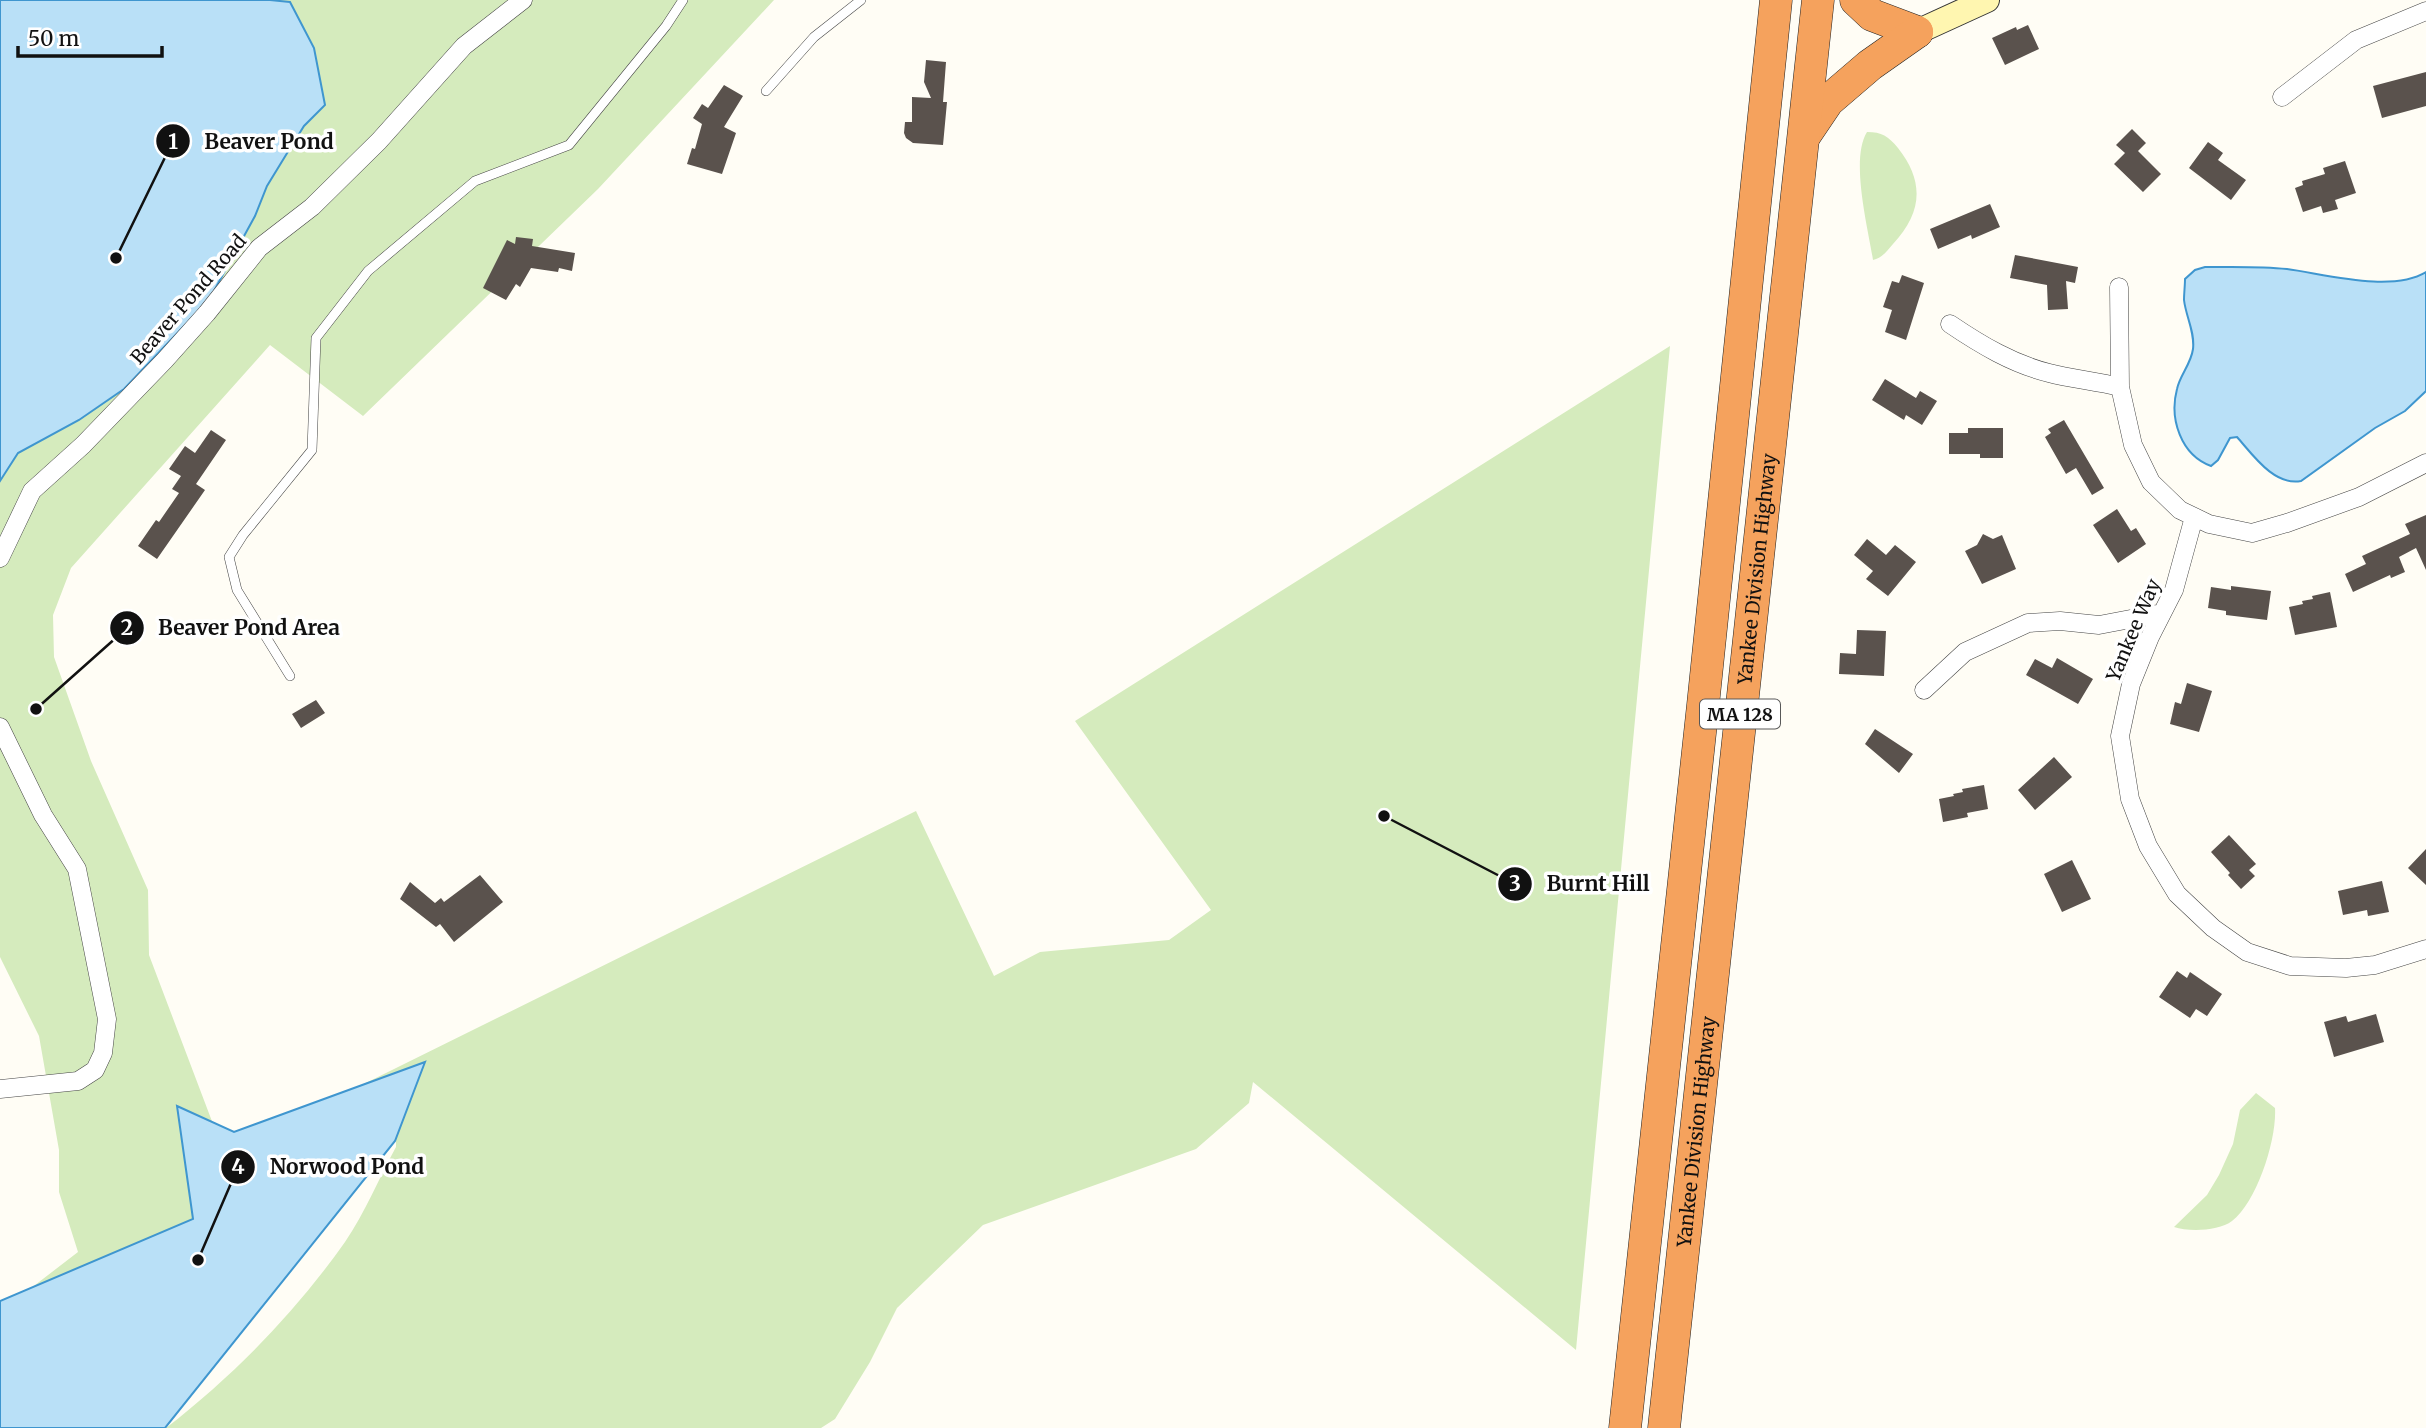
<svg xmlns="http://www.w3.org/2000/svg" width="2426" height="1428" font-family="Merriweather,serif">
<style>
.green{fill:#d5ebbd}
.water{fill:#b9e0f7;stroke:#3f96cf;stroke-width:2}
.building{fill:#5a524d}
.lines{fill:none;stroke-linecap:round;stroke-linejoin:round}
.lane-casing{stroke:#444;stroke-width:10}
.street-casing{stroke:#444;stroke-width:19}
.secondary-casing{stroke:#333;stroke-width:26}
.highway-casing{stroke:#222;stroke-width:33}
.lane{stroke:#fff;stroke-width:9}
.street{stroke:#fff;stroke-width:18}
.secondary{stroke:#fff6b0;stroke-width:24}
.highway{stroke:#f5a25d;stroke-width:32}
.labels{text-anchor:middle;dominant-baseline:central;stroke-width:7;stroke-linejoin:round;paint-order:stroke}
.shield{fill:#fff;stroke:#585858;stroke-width:2}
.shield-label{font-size:18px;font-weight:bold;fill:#111}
.street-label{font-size:19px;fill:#111;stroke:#fff}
.leader{fill:none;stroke:#111;stroke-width:2.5}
.callout-dot{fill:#111;stroke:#fff;stroke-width:2.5}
.mark-label{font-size:21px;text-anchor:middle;font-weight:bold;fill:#fff}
.callout-label{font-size:21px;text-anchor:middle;font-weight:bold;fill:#111;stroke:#fff;stroke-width:7;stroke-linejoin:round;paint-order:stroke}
</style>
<rect width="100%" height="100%" fill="#fffdf5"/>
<path class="green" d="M 270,0 L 774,0 L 598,189 L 363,416 L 270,345 L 71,568 L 53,615 L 54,657 L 91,761 L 148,890 L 149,955 L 224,1153 L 916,811 L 994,976 L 1040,952 L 1169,940 L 1211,910 L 1075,721 L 1670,346 L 1576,1350 L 1253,1082 L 1249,1103 L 1196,1149 L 983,1225 L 897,1308 L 870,1362 L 835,1419 L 821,1428 L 166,1428 C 235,1374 294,1314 345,1242 C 365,1213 379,1178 396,1147 L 396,1137 L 182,1255 L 0,1312 L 78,1252 L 59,1192 L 59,1150 L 39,1036 L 0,957 L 0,481 L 18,453 L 79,420 L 124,389 L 149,362 L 255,216 L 267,186 L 304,126 L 325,105 L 313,48 L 290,3 Z
M 1867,132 C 1882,132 1888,136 1898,148 C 1925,182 1922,213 1893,244 C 1887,251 1882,258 1873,260 C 1868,228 1850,159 1867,132 Z
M 2256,1093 L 2275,1108 C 2277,1139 2257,1202 2232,1221 C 2219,1231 2189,1232 2174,1227 L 2207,1195 L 2219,1175 L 2233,1144 L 2240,1110 Z"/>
<path class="water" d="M 0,0 L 270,0 L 290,2 L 314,48 L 325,105 L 304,126 L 289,150 L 267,186 L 255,216 L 209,300 L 124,389 L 79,420 L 18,453 L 0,481 Z
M 2205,267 C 2232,267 2260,266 2287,269 C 2325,274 2391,293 2426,272 L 2426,391 L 2405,411 L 2375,428 L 2301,481 C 2274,486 2253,455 2237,437 L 2230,438 L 2218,460 L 2211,466 C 2181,455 2169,419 2177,389 C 2180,375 2191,364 2193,349 C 2195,332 2186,317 2184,300 C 2184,293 2185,286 2185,279 L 2195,270 Z
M 425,1062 L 395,1141 L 165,1428 L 0,1428 L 0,1301 L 193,1219 L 177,1106 L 234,1132 Z"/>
<path class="building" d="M 2028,25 L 2039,49 L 2005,65 L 1992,38 L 2016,27 L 2017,30 Z
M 926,60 L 946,62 L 943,102 L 947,102 L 943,145 L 913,143 L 906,138 L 904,133 L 905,122 L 912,122 L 912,97 L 931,98 L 924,82 Z
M 2426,72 L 2426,106 L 2382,118 L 2373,86 Z
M 724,85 L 743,96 L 724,127 L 736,133 L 722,174 L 687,164 L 692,148 L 695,149 L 702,124 L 693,118 L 702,104 L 708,108 Z
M 2132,129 L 2146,143 L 2138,151 L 2161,174 L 2143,192 L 2114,164 L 2125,153 L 2116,145 Z
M 2208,142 L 2223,153 L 2218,160 L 2246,180 L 2231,200 L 2189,168 Z
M 2345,161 L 2356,193 L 2335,200 L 2338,209 L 2323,213 L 2321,206 L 2303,212 L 2295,188 L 2303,185 L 2302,181 L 2325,174 L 2323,168 Z
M 1990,204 L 2000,227 L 1972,239 L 1971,235 L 1938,249 L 1930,229 Z
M 516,237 L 533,239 L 532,246 L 575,253 L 572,271 L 559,268 L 558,272 L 531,268 L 520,287 L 516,284 L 506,300 L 483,288 L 507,240 L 515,244 Z
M 2015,255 L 2078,267 L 2075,283 L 2066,281 L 2068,309 L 2048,310 L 2047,285 L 2010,278 Z
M 1902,275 L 1924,283 L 1906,340 L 1885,332 L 1892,310 L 1883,307 L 1892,281 L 1899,283 Z
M 1885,379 L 1916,398 L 1920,391 L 1937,401 L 1922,425 L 1906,415 L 1904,420 L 1872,400 Z
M 2064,420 L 2104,488 L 2092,495 L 2076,468 L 2066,474 L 2045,437 L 2051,433 L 2048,429 Z
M 1968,428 L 2003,428 L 2003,458 L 1980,458 L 1980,454 L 1949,454 L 1949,433 L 1968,433 Z
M 211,430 L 226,440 L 196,484 L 205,490 L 157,559 L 138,546 L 156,520 L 159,522 L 179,493 L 172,489 L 181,476 L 169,469 L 185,446 L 195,453 Z
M 2117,509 L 2131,531 L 2136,528 L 2146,544 L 2118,563 L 2093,525 Z
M 2426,515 L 2426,570 L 2416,548 L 2399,557 L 2405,572 L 2391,578 L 2390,575 L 2353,592 L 2345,574 L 2366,564 L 2362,556 L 2410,534 L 2405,524 Z
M 1983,534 L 1993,539 L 2002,535 L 2016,569 L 1982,584 L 1965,551 L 1977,545 Z
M 1867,539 L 1886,555 L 1895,545 L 1916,562 L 1888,596 L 1866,579 L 1873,571 L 1854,555 Z
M 2231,586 L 2271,591 L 2267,620 L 2226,615 L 2226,611 L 2208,608 L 2211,587 L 2231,590 Z
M 2330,592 L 2337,627 L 2295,635 L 2289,607 L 2303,604 L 2302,601 L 2313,599 L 2312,596 Z
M 1857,630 L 1886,631 L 1884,676 L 1839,674 L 1840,653 L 1856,654 Z
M 2057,658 L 2093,679 L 2078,704 L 2026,675 L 2035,659 L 2052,668 Z
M 2187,683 L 2212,691 L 2199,732 L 2170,724 L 2175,702 L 2181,704 Z
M 316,700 L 325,713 L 301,728 L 292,714 Z
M 1875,729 L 1913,754 L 1899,773 L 1865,744 Z
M 2054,757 L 2072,777 L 2035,810 L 2018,790 Z
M 1984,785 L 1988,809 L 1967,813 L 1968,817 L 1943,822 L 1939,799 L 1954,796 L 1953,794 L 1963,792 L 1962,789 Z
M 2229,835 L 2256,864 L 2249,870 L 2255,876 L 2241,889 L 2228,875 L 2230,873 L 2211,852 Z
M 2426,849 L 2426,885 L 2408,868 Z
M 2072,860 L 2091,899 L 2062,912 L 2044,874 Z
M 480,875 L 503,902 L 454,942 L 440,924 L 436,927 L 400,899 L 410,882 L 435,903 L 441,898 L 444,902 Z
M 2382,881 L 2389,912 L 2368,916 L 2367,910 L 2343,915 L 2338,891 Z
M 2177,971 L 2187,978 L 2190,972 L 2222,994 L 2207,1016 L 2196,1009 L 2190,1018 L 2159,997 Z
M 2376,1014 L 2384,1042 L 2334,1057 L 2324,1022 L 2346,1016 L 2348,1022 Z"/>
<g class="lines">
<g class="lane-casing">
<path id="lane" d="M 766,91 L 814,37 L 861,0
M 290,676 L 237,590 L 229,557 L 243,535 L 312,450 L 316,338 L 368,271 L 475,181 L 569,145 L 666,26 L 683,0"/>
</g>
<g class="street-casing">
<path id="street" d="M 2282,97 L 2356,40 L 2426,11
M 2119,287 L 2120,387 L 2133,445 L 2151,482 L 2180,510 L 2209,524 L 2252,533 L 2287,523 L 2359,497 L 2426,463
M 1950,324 C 1981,345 2013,364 2049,373 C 2072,379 2096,381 2120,387
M 2194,517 L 2174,590 L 2150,637 L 2131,684 L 2120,736 L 2130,799 L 2148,846 L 2177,894 L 2213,928 L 2247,952 L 2290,966 L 2346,968 L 2375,965 L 2426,949
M 0,558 L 32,491 L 83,445 L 165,360 L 207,313 L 259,248 L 312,207 L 379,141 L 464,46 L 523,0
M 1924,690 L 1965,652 L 2028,623 L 2060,621 L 2099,625 L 2162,613
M 0,727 L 43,815 L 77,869 L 107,1019 L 103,1053 L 95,1070 L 78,1081 L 0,1089"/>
</g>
<g class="secondary-casing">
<path id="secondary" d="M 1917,32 L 1987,0"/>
</g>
<g class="highway-casing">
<g id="highway">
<path d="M 1856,0 L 1872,15 L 1917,32"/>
<path d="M 1805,135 L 1828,101 L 1870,65 L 1917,32"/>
<path d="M 1625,1428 L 1703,705 L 1776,0"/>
<path id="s1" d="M 1664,1428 L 1818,0"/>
</g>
</g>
<use href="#lane" class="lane"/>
<use href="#street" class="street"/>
<use href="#secondary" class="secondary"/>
<use href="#highway" class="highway"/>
</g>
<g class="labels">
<rect class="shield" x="1700" y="699.5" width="80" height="29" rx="5"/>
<g class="shield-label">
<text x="1740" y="714">MA 128</text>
</g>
<g class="street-label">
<text transform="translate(188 299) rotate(-49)">Beaver Pond Road</text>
<text stroke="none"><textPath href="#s1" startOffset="864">Yankee Division Highway</textPath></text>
<text transform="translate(2133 630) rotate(-67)">Yankee Way</text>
<text stroke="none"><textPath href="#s1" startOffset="298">Yankee Division Highway</textPath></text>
</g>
</g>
<path class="leader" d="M116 258L173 141M36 709L127 628M1384 816L1515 884M198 1260L238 1167"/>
<g class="callout-dot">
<circle cx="116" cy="258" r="7"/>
<circle cx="36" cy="709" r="7"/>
<circle cx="1384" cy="816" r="7"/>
<circle cx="198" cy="1260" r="7"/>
<circle cx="173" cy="141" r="18"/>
<circle cx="127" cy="628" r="18"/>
<circle cx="1515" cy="884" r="18"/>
<circle cx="238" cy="1167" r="18"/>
</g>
<g class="mark-label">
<text x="173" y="149">1</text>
<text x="127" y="635">2</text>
<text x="1515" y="891">3</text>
<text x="238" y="1174">4</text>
</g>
<g class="callout-label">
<text x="269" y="149">Beaver Pond</text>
<text x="249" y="635">Beaver Pond Area</text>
<text x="1598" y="891">Burnt Hill</text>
<text x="347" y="1174">Norwood Pond</text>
</g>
<path d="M18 46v10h144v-10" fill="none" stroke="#111111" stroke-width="3.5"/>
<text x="28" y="46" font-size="21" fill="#111111" stroke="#ffffff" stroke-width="5" paint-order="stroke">50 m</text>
</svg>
